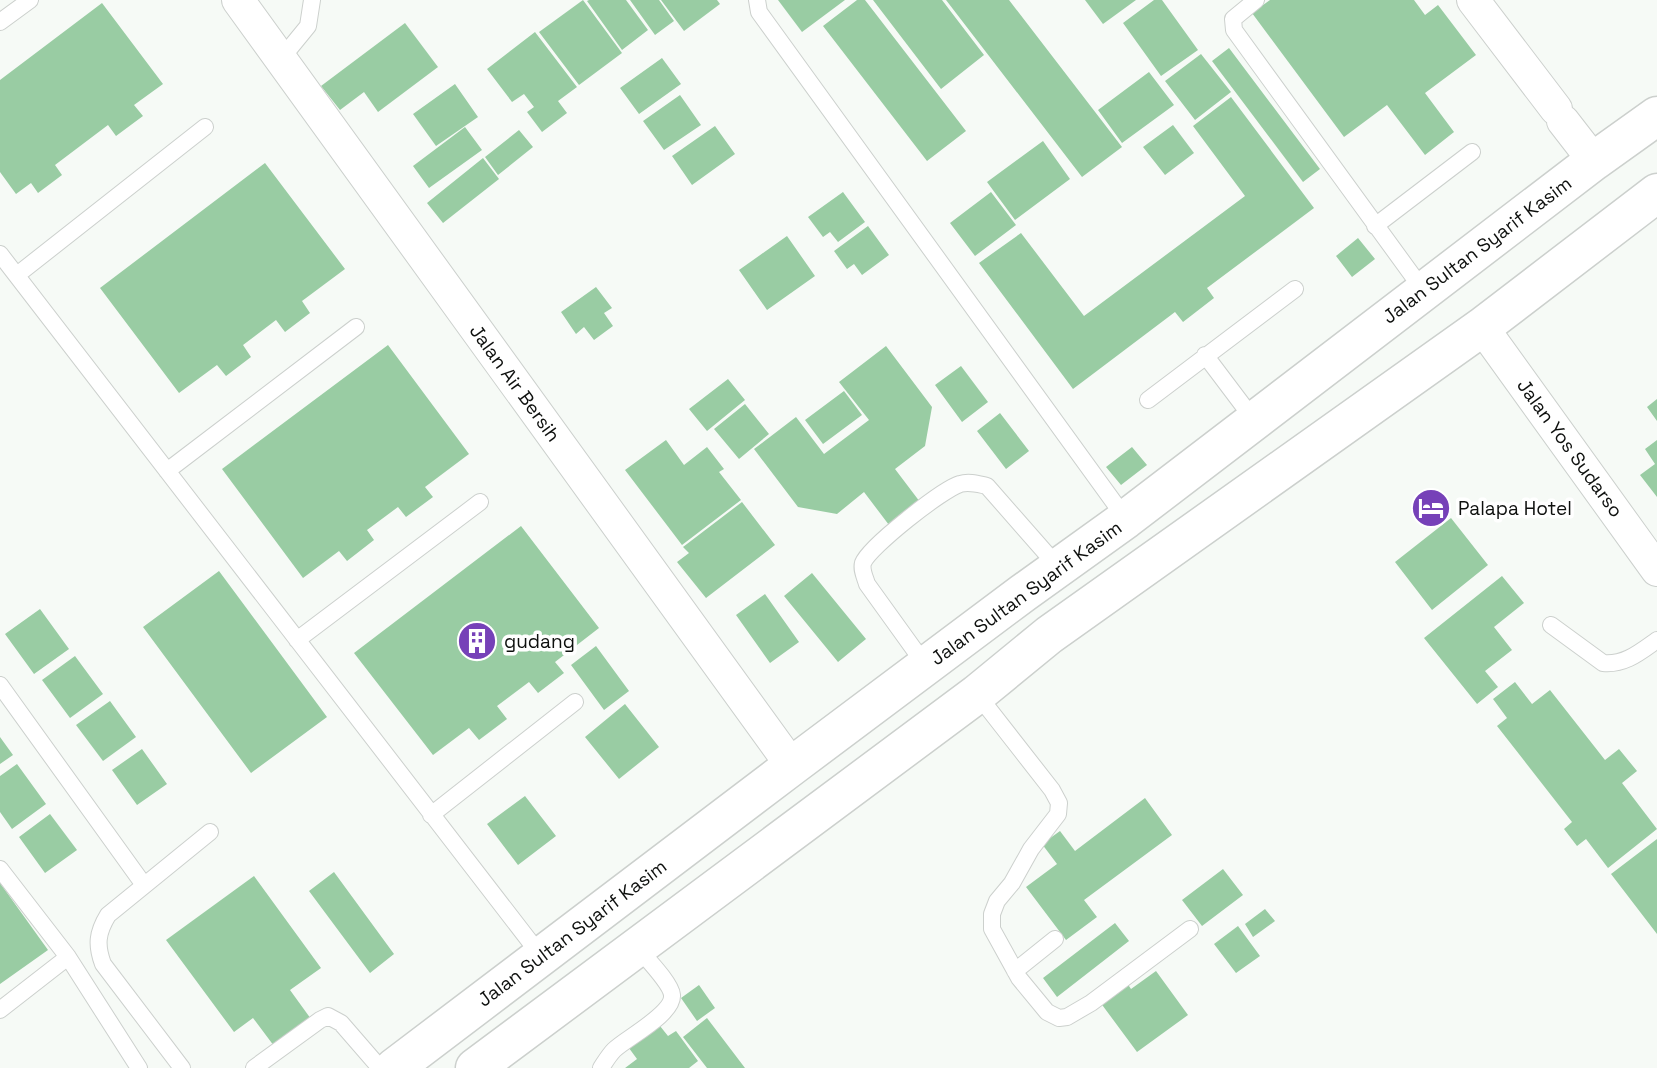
<svg xmlns="http://www.w3.org/2000/svg" width="1657" height="1068" font-family="'Space Grotesk',sans-serif">
<style>
.building{fill:#99cca3}
.lines{fill:none;stroke-linecap:round;stroke-linejoin:round}
.lane-casing{stroke:#ccd0cd;stroke-width:18}
.street-casing{stroke:#ccd0cd;stroke-width:34}
.secondary-casing{stroke:#ccd0cd;stroke-width:41}
.lane{stroke:#fff;stroke-width:16}
.street{stroke:#fff;stroke-width:32}
.secondary{stroke:#fff;stroke-width:38}
.labels{text-anchor:middle;dominant-baseline:central;stroke-width:7;stroke-linejoin:round;paint-order:stroke}
.street-label{font-size:19px;fill:#0e100e;stroke:#fff}
.poi-label{font-size:19px;fill:#0e100e;stroke:#fff;text-anchor:start}
</style>
<rect width="100%" height="100%" fill="#f6faf6"/>
<path class="building" d="M 583,0 L 622,53 L 579,85 L 539,32 Z
M 589,0 L 626,0 L 648,30 L 622,50 L 587,1 Z
M 630,0 L 659,0 L 674,21 L 655,35 Z
M 661,0 L 717,0 L 720,4 L 684,31 Z
M 778,0 L 845,0 L 802,32 Z
M 857,0 L 865,0 L 966,131 L 927,161 L 823,26 Z
M 873,0 L 942,0 L 984,55 L 941,89 Z
M 946,0 L 1009,0 L 1122,147 L 1082,177 Z
M 1085,0 L 1136,0 L 1103,24 Z
M 1154,0 L 1162,0 L 1198,50 L 1161,76 L 1123,23 Z
M 1270,0 L 1414,0 L 1425,15 L 1438,5 L 1476,55 L 1425,93 L 1454,132 L 1425,155 L 1387,105 L 1344,137 L 1252,13 Z
M 102,3 L 163,84 L 134,105 L 143,116 L 116,136 L 108,125 L 55,165 L 62,175 L 38,193 L 31,183 L 16,194 L 0,172 L 0,80 Z
M 405,23 L 438,67 L 378,112 L 364,92 L 340,110 L 321,86 Z
M 535,32 L 577,87 L 558,101 L 567,113 L 542,132 L 527,112 L 534,107 L 524,94 L 512,102 L 487,69 Z
M 1229,48 L 1320,169 L 1303,182 L 1212,61 Z
M 1201,54 L 1231,92 L 1195,120 L 1165,81 Z
M 662,58 L 681,84 L 639,114 L 620,88 Z
M 1149,72 L 1174,105 L 1122,143 L 1098,110 Z
M 455,84 L 478,117 L 436,146 L 413,114 Z
M 680,95 L 701,125 L 664,150 L 643,121 Z
M 1231,97 L 1314,208 L 1207,288 L 1214,298 L 1183,322 L 1175,312 L 1073,389 L 979,263 L 1021,233 L 1084,316 L 1245,196 L 1193,126 Z
M 1173,125 L 1194,153 L 1165,175 L 1143,147 Z
M 715,126 L 735,154 L 692,185 L 672,156 Z
M 465,127 L 482,150 L 429,188 L 413,166 Z
M 519,130 L 533,147 L 498,175 L 485,157 Z
M 1043,141 L 1070,179 L 1015,220 L 987,182 Z
M 483,158 L 499,179 L 443,223 L 427,203 Z
M 265,163 L 345,269 L 302,301 L 310,313 L 285,332 L 276,320 L 243,345 L 251,357 L 226,376 L 217,365 L 179,393 L 100,288 Z
M 843,192 L 865,222 L 838,242 L 830,232 L 823,237 L 808,217 Z
M 991,192 L 1016,225 L 975,256 L 950,223 Z
M 868,226 L 889,255 L 862,275 L 854,264 L 847,269 L 834,251 Z
M 787,236 L 815,276 L 767,310 L 739,270 Z
M 1358,238 L 1375,259 L 1352,277 L 1336,256 Z
M 596,287 L 612,308 L 604,313 L 613,326 L 594,340 L 584,327 L 576,334 L 561,312 Z
M 388,345 L 469,454 L 425,487 L 433,497 L 406,517 L 398,507 L 367,530 L 374,540 L 347,561 L 339,551 L 303,578 L 222,469 Z
M 886,346 L 932,407 L 925,446 L 895,469 L 920,502 L 889,525 L 864,492 L 837,514 L 798,507 L 754,449 L 796,417 L 824,454 L 869,420 L 839,382 Z
M 961,366 L 988,402 L 962,422 L 935,385 Z
M 728,379 L 745,400 L 707,431 L 689,409 Z
M 844,391 L 862,415 L 823,444 L 805,420 Z
M 1657,399 L 1657,421 L 1647,407 Z
M 745,404 L 769,434 L 739,459 L 714,429 Z
M 1000,413 L 1029,451 L 1006,469 L 977,431 Z
M 666,440 L 684,465 L 707,447 L 724,469 L 719,472 L 741,500 L 682,545 L 625,470 Z
M 1657,440 L 1657,497 L 1640,475 L 1655,464 L 1645,449 Z
M 1132,447 L 1147,465 L 1121,485 L 1106,467 Z
M 742,502 L 775,545 L 706,598 L 677,562 L 689,553 L 683,547 Z
M 1451,518 L 1488,565 L 1432,610 L 1395,562 Z
M 521,526 L 599,628 L 555,662 L 564,673 L 538,693 L 529,682 L 497,706 L 507,719 L 479,740 L 469,728 L 433,755 L 354,653 Z
M 219,571 L 327,717 L 251,773 L 143,627 Z
M 812,573 L 866,639 L 838,662 L 784,596 Z
M 1502,576 L 1524,603 L 1494,627 L 1512,650 L 1485,671 L 1498,687 L 1477,704 L 1424,638 Z
M 765,594 L 799,642 L 770,663 L 736,615 Z
M 40,609 L 69,649 L 34,674 L 5,634 Z
M 596,646 L 629,691 L 604,710 L 571,665 Z
M 75,656 L 103,694 L 70,718 L 42,680 Z
M 1515,682 L 1532,704 L 1550,690 L 1605,760 L 1619,749 L 1637,771 L 1622,783 L 1657,829 L 1608,868 L 1586,839 L 1577,846 L 1564,829 L 1572,822 L 1497,726 L 1507,718 L 1493,699 Z
M 110,701 L 136,737 L 103,761 L 76,725 Z
M 625,704 L 659,747 L 619,779 L 585,737 Z
M 0,737 L 13,755 L 0,764 Z
M 142,749 L 167,784 L 137,805 L 112,770 Z
M 17,764 L 46,804 L 12,829 L 0,812 L 0,776 Z
M 525,796 L 556,836 L 518,865 L 487,824 Z
M 1145,798 L 1172,835 L 1084,900 L 1097,917 L 1066,940 L 1026,887 L 1057,864 L 1042,844 L 1060,831 L 1075,851 Z
M 50,814 L 77,850 L 45,873 L 19,837 Z
M 1657,839 L 1657,934 L 1611,874 Z
M 1223,869 L 1243,895 L 1202,926 L 1182,900 Z
M 334,872 L 394,954 L 370,973 L 309,891 Z
M 254,876 L 321,968 L 290,990 L 311,1019 L 274,1046 L 253,1018 L 234,1032 L 166,940 Z
M 0,883 L 48,950 L 0,984 Z
M 1265,909 L 1275,921 L 1253,937 L 1245,924 Z
M 1115,923 L 1129,941 L 1057,997 L 1043,978 Z
M 1238,926 L 1260,956 L 1236,973 L 1214,944 Z
M 1156,971 L 1188,1015 L 1137,1052 L 1100,1002 L 1127,983 L 1131,989 Z
M 699,985 L 715,1008 L 697,1021 L 681,998 Z
M 707,1018 L 745,1068 L 707,1068 L 683,1037 Z
M 656,1021 L 668,1036 L 676,1031 L 698,1061 L 689,1068 L 625,1068 L 637,1059 L 626,1044 Z"/>
<g class="lines">
<g class="lane-casing">
<path id="lane" d="M 757,0 L 759,12 L 1126,519
M 1256,0 L 1233,19 L 1234,30 L 1423,290
M 0,22 L 30,0
M 281,59 L 308,26 L 312,0
M 1375,226 L 1472,152
M 0,254 L 541,956
M 17,275 L 205,127
M 1205,355 L 1254,420
M 1148,400 L 1295,289
M 167,471 L 356,327
M 1551,625 L 1603,663 C 1625,665 1640,652 1657,640
M 297,640 L 480,502
M 926,666 L 867,584 C 865,577 861,570 863,563 C 869,547 943,489 960,484 C 969,481 978,484 987,486 L 1059,568
M 0,685 L 144,885
M 977,694 L 1052,790 L 1059,803 L 1058,814 L 1031,849 L 1012,883 L 997,901 L 992,914 L 992,929 L 1019,978 L 1047,1012 L 1059,1018 L 1067,1017 L 1091,1003 L 1190,929
M 431,815 L 575,702
M 0,869 L 68,957 L 139,1068
M 1015,971 L 1055,939
M 0,1010 L 68,957
M 182,1068 L 103,964 C 96,945 97,933 108,915 L 210,832
M 254,1068 L 320,1020 L 328,1016 L 341,1023 L 380,1068
M 601,1068 C 605,1062 609,1055 614,1050 C 626,1038 674,1014 672,995 C 671,983 645,957 637,947"/>
</g>
<g class="street-casing">
<path id="street" d="M 238,0 L 792,766
M 1473,0 L 1556,109
M 1563,121 L 1594,161
M 1482,327 L 1657,570"/>
</g>
<g class="secondary-casing">
<path id="secondary" d="M 394,1068 L 792,766 L 1023,593 L 1126,519 L 1594,161 L 1657,116
M 475,1068 L 977,694 L 1049,635 L 1482,327 L 1657,193"/>
</g>
<use href="#lane" class="lane"/>
<use href="#street" class="street"/>
<use href="#secondary" class="secondary"/>
</g>
<defs>
<g id="hotel-disc" transform="scale(2.0125)"><circle r="9.5" fill="#7641b8" stroke="#fff"/><path d="M-6-4.5h1.5V1H6V5H4.5V3h-9V5H-6ZM-4 0a1.8 1.8 0 1 1 3.6 0ZM.5 0V-2.5h3Q6-2.5 6 0Z" fill="#fff"/></g>
<g id="building-disc" transform="scale(2.0125)"><circle r="9.5" fill="#7641b8" stroke="#fff"/><path d="M-4-6H4V6H1V3H-1V6H-4ZM-2.5-4.3h1.7v1.8h-1.7ZM.8-4.3h1.7v1.8H.8ZM-2.5-1h1.7V.8h-1.7ZM.8-1h1.7V.8H.8Z" fill="#fff"/></g>
</defs>
<g fill-rule="evenodd">
<use href="#hotel-disc" x="1431" y="508"/>
<use href="#building-disc" x="477" y="641"/>
</g>
<g class="labels">
<g class="street-label">
<text transform="translate(1477 250) rotate(-37)">Jalan Sultan Syarif Kasim</text>
<text transform="translate(515 383) rotate(54)">Jalan Air Bersih</text>
<text transform="translate(1570 448) rotate(54)">Jalan Yos Sudarso</text>
<text transform="translate(1026 593) rotate(-36)">Jalan Sultan Syarif Kasim</text>
<text transform="translate(572 933) rotate(-37)">Jalan Sultan Syarif Kasim</text>
</g>
<g class="poi-label">
<text x="1458" y="508">Palapa Hotel</text>
<text x="504" y="641">gudang</text>
</g>
</g>
</svg>
